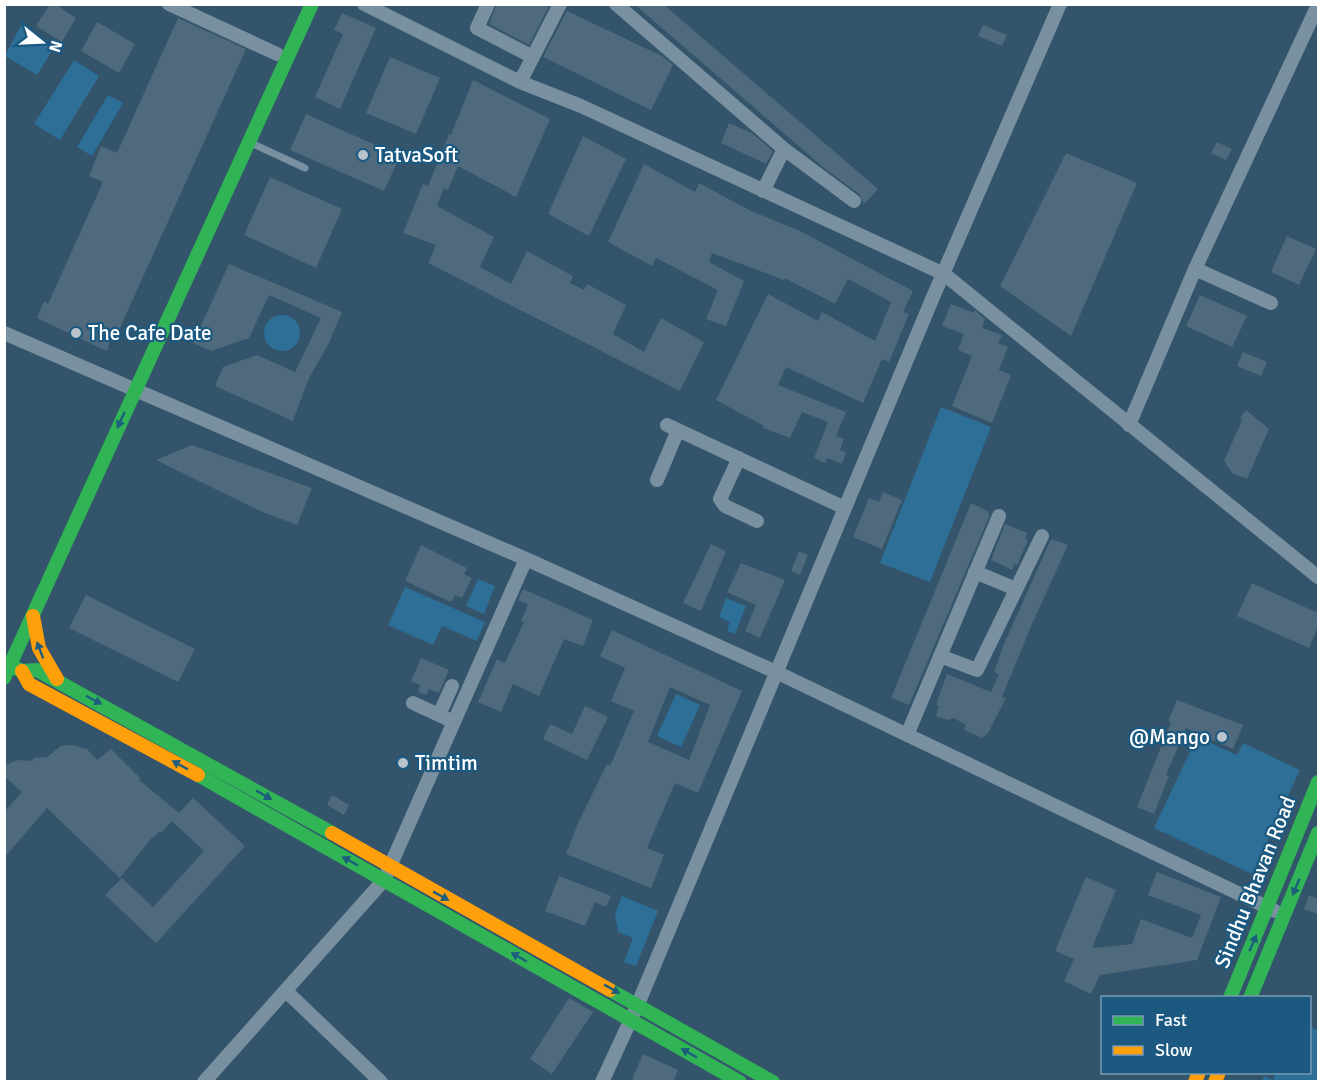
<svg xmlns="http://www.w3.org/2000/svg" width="1323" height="1086" font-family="Signika,sans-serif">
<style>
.green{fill:#2d6f97}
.building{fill:#4f6a7c;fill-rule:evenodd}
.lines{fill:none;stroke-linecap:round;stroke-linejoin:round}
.lane{stroke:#7990a0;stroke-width:7}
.street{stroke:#7990a0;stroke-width:14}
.fast{stroke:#30b455;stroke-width:14}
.slow{stroke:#ff9f0a;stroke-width:14}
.oneway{fill:#1d5e7f}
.poi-dot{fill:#b8c3cb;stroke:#1c5981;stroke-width:2}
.labels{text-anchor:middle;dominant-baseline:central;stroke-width:4.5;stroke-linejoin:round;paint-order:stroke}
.poi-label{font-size:21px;fill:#fff;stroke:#1c5981;text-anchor:start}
.street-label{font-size:21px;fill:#fff;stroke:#1c5981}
</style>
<rect width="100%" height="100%" fill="#33546a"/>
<path class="green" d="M 21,25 L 55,46 L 37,75 L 5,56 Z
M 74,60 L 99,76 L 60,140 L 34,124 Z
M 108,95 L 123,103 L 92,156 L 77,147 Z
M264 333a18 18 0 1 1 36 0a18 18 0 1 1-36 0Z
M 941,407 L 991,427 L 930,582 L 880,563 Z
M 478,579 L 495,586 L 484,614 L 466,606 Z
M 405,587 L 485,622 L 477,641 L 442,626 L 433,645 L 388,625 Z
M 726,598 L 746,606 L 735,634 L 727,631 L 730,622 L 719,617 Z
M 676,694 L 700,705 L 681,747 L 657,736 Z
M 1197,737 L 1237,755 L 1243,743 L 1300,770 L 1252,874 L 1154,828 Z
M 622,896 L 658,911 L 636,966 L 624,962 L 633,938 L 618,932 L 615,914 Z
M 1310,1027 L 1318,1030 L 1318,1081 L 1262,1081 L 1264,1076 L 1273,1080 L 1276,1073 L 1310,1072 Z"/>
<path class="building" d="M 50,4 L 55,4 L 76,18 L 62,42 L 36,26 Z
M 497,4 L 550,4 L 529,45 L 489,24 Z
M 634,4 L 663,4 L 878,189 L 864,204 L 859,194 L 823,167 Z
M 567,11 L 662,56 L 673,65 L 651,110 L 543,57 Z
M 342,13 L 376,28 L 340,109 L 315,97 L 343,34 L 334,30 Z
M 178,18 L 246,49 L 119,330 L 114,328 L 107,351 L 37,318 L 44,301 L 48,304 L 103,182 L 89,176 L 101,146 L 117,153 Z
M 97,22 L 135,44 L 119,73 L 81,51 Z
M 983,25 L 1007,35 L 1002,46 L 978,36 Z
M 390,57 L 440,78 L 416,134 L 366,113 Z
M 473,80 L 550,119 L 516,197 L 458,166 L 448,190 L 444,188 L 437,206 L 494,237 L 480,267 L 511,284 L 527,251 L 573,276 L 570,283 L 584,290 L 587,284 L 626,305 L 613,334 L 644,352 L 661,318 L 704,342 L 680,391 L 428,263 L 436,245 L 403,233 L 423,184 L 428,186 L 449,134 L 451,135 Z
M 306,114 L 400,156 L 384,191 L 290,150 Z
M 729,123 L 752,133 L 773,151 L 766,164 L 721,143 Z
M 583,136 L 626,159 L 589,236 L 548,214 Z
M 1217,142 L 1232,149 L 1226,160 L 1211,153 Z
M 1066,153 L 1137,183 L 1071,336 L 1000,286 Z
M 644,164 L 695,192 L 699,183 L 751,211 L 800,231 L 913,291 L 903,312 L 909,314 L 889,362 L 882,359 L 863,403 L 786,367 L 778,385 L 846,412 L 836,436 L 844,439 L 840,450 L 846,452 L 842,464 L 827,458 L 825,463 L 814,458 L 828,422 L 802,412 L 790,438 L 763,428 L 764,426 L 716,400 L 768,294 L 818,321 L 822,312 L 875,341 L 891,302 L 848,279 L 835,304 L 785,278 L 784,280 L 712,253 L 709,262 L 744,281 L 726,326 L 706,319 L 718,290 L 656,258 L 652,266 L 608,242 Z
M 270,177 L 342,209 L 316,268 L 244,235 Z
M 1287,236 L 1316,249 L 1299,285 L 1271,272 Z
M 229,264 L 342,312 L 328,345 L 309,378 L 293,421 L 215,386 L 223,367 L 257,355 L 295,372 L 321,318 L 269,295 L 249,338 L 211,351 L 193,343 Z
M 1200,295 L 1247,316 L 1232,347 L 1186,326 Z
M 951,304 L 974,313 L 975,310 L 985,319 L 982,328 L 1002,335 L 998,343 L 1008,347 L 999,370 L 1011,375 L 992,423 L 952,406 L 972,356 L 958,350 L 964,334 L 942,326 Z
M 1243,352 L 1267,362 L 1261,376 L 1237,366 Z
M 1246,410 L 1269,429 L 1247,479 L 1232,473 L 1224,461 L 1242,420 L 1240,418 Z
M 192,445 L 312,488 L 297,525 L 258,510 L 156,460 Z
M 883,492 L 902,500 L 882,549 L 853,537 L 869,498 L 879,502 Z
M 971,503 L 989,512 L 989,517 L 909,705 L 891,698 Z
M 1005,524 L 1027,533 L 1025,539 L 1028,540 L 1017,565 L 1014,564 L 1012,570 L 991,560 Z
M 1051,539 L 1068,545 L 1032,624 L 1002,697 L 1006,698 L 988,733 L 982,738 L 964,730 L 966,725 L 954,718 L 949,720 L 936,716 L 939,706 L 936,705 L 947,674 L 991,692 L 999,674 L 994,672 L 1004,644 Z
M 711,544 L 726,551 L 701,611 L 683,603 Z
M 421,545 L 467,568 L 464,574 L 472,578 L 462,598 L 455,595 L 451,602 L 405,581 Z
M 799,551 L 808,555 L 800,575 L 791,571 Z
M 741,563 L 785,580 L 760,638 L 745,631 L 756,605 L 727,592 Z
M 1252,583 L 1318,613 L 1318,626 L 1309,648 L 1237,616 Z
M 523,589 L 593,620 L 583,646 L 564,639 L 539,696 L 513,684 L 501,712 L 478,702 L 497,659 L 505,663 L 524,622 L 521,621 L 528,604 L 518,600 Z
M 86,595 L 195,649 L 178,682 L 69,628 Z
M 612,630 L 742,691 L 698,793 L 675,783 L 647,848 L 664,855 L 651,888 L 566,854 L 579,821 L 607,764 L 610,766 L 634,711 L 611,701 L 625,668 L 600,656 ZM 670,687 L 710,705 L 689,760 L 648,742 Z
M 421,658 L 449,670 L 439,693 L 429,689 L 426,695 L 418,692 L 420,685 L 411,681 Z
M 1177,700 L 1243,725 L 1233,749 L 1186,728 L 1166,775 L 1169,776 L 1154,814 L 1137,807 L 1171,722 L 1168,721 Z
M 585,706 L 608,717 L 587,760 L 543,739 L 550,724 L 572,734 Z
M 71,745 L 87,749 L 97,760 L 111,749 L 140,778 L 139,780 L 179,813 L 193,798 L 245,846 L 156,943 L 105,895 L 122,878 L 153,907 L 204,851 L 172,821 L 161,833 L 159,832 L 150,840 L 120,878 L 47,808 L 4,858 L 4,812 L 22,792 L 4,776 L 4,766 L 17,760 L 33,761 L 33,758 L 47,757 L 61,746 Z
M 332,795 L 349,805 L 344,815 L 327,805 Z
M 1157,872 L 1221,897 L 1197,960 L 1100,975 L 1091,994 L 1064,981 L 1074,959 L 1055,951 L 1086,877 L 1116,890 L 1092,948 L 1132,944 L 1141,919 L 1192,938 L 1201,915 L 1148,895 Z
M 559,876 L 611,896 L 606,907 L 595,902 L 585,926 L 545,911 Z
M 1309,895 L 1318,899 L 1318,914 L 1304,909 Z
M 569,998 L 593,1012 L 552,1074 L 530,1059 Z
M 643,1054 L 678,1070 L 673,1082 L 638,1082 L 632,1079 Z"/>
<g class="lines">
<path class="lane" d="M 251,143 L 305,168"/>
<path class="street" d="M 169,4 L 277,54
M 364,4 L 520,82 L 581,106 L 944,274 L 1318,577
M 488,4 L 477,28 L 533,57
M 616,4 L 784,149 L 854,201
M 520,82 L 560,4
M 763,191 L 784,149
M 1195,269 L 1271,303
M 4,333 L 526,559 L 776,672 L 1275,911
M 667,425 L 845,508
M 1129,425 L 1195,269 L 1318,5
M 739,458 L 720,499 L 725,506 L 757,521
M 657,480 L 678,430
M 975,572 L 1016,589
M 940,656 L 977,670 L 1042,536
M 413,703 L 454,722
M 439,715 L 452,686
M 907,735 L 999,516
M 286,991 L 381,1082
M 204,1082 L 384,880 L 526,559
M 602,1082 L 638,1004 L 933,297 L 1060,4"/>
<path class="fast" d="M 4,663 L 22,671 L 37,670 L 332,833
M 4,678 L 312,4
M 198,775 L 740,1082
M 610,990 L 773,1082
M 1230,998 L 1318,782
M 1250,998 L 1318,833"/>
<path class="slow" d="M 33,616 L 39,648 L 57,679
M 22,671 L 29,684 L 198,775
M 332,833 L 610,990
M 1195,1082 L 1199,1072
M 1215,1082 L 1219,1072"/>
</g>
<defs><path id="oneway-solid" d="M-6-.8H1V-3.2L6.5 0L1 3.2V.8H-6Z" transform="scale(1.5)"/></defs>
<g class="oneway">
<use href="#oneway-solid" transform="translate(121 420) rotate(114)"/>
<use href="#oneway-solid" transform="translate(40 650) rotate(-111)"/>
<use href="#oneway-solid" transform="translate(94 700) rotate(28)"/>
<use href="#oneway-solid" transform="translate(180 765) rotate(-151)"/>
<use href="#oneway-solid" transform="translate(264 795) rotate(30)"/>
<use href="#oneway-solid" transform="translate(350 861) rotate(-151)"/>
<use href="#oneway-solid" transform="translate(1296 887) rotate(113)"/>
<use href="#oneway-solid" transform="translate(441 896) rotate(29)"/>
<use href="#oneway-solid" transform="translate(1253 943) rotate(-67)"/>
<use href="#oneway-solid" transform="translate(519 957) rotate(-150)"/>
<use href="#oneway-solid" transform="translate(612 989) rotate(29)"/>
<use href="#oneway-solid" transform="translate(689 1053) rotate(-151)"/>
</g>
<g class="poi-dot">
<circle cx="363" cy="155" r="6"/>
<circle cx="76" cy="333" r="6"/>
<circle cx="1222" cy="737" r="6"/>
<circle cx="403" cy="763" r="6"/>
</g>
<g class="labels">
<g class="poi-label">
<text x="375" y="155">TatvaSoft</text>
<text x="88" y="333">The Cafe Date</text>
<text x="1210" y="737" text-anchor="end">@Mango</text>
<text x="415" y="763">Timtim</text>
</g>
<g class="street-label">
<text transform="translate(1255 882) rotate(-68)">Sindhu Bhavan Road</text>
</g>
</g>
<rect width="1323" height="1086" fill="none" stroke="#ffffff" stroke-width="12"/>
<rect x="1101" y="996" width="210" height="78" fill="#1c5981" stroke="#779bb3" stroke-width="1.5"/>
<rect x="1113" y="1016" width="30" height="9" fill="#30b455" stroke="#779bb3" stroke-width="1.5"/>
<text x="1155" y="1026" font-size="18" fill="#ffffff">Fast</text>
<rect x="1113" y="1046" width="30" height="9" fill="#ff9f0a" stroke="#779bb3" stroke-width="1.5"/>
<text x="1155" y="1056" font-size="18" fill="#ffffff">Slow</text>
<g transform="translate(42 42) rotate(108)" stroke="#1c5981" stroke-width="4.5" paint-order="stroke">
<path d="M0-4.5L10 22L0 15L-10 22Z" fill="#ffffff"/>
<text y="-9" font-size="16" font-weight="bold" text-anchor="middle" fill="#ffffff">N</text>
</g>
</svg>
